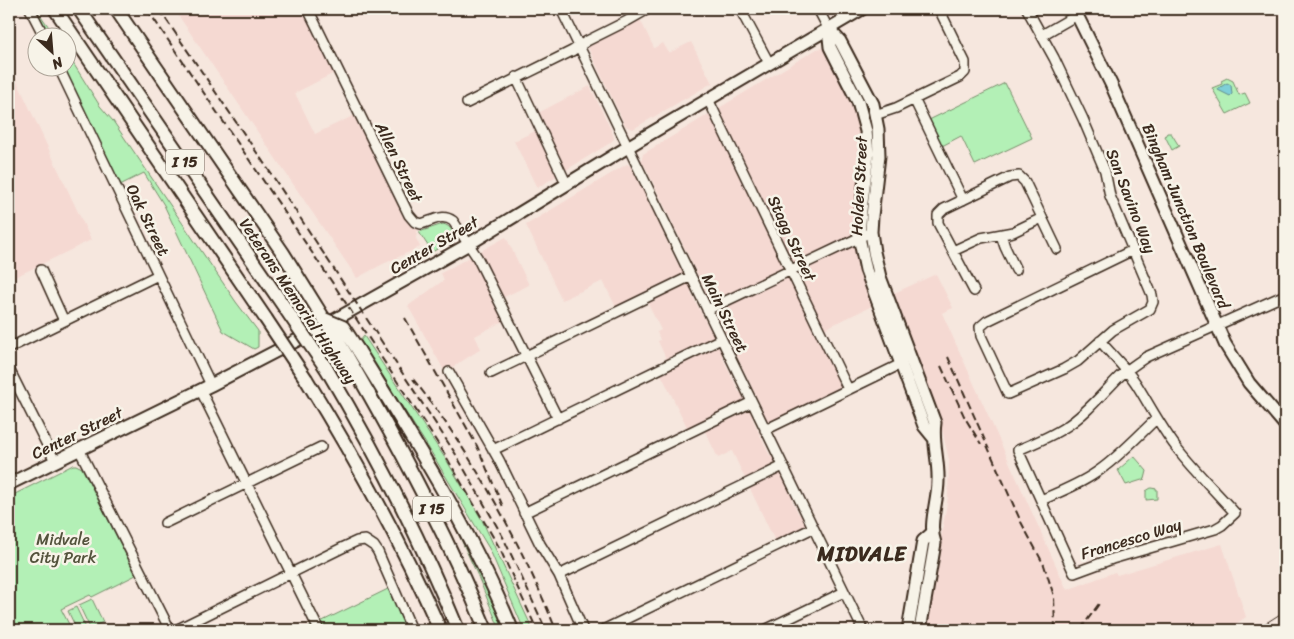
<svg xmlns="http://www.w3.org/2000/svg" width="1294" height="639" font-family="Sriracha,sans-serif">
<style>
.built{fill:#f5d9d2}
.green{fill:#b3f0b6;stroke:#778d6a}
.water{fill:#7ecfd7;stroke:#638d8d}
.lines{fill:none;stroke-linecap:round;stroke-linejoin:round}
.minor-casing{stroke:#3b2a1e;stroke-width:12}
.major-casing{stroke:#3b2a1e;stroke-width:15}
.highway-casing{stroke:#3b2a1e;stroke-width:16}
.minor{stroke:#f7f3e8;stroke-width:9}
.major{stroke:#f7f3e8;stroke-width:11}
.highway{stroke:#f7f3e8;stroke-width:12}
.tram{stroke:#3b2a1e;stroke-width:1}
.rail{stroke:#3b2a1e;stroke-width:2;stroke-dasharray:8 4;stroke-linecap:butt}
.highway-bridge-casing{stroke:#3b2a1e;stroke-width:16;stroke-linecap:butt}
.highway-bridge{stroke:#f7f3e8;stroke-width:12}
.labels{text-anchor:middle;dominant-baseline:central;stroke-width:5;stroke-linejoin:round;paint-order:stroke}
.shield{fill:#f7f3e8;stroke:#73665b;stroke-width:1}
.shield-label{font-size:15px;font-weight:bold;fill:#3b2a1e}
.street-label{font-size:16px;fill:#3b2a1e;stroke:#f7f3e8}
.park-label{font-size:16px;fill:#53523c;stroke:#f7f3e8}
.district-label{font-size:21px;font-weight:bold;letter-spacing:1px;fill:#3b2a1e;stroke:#f7f3e8}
</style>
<rect width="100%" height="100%" fill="#f6e7de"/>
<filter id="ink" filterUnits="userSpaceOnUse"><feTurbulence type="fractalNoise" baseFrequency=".02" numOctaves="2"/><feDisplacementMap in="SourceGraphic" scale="10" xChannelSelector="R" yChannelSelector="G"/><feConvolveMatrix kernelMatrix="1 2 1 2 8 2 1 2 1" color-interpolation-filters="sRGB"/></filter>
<g filter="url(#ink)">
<path class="built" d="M 174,9 L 303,9 L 334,73 L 295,93 L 315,134 L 355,115 L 403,216 L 409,224 L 418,228 L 416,238 L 420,247 L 381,265 L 357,278 Z
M 636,11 L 654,48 L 663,43 L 669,53 L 691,42 L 712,83 L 633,129 L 627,127 L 625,125 L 583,37 Z
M 822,48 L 827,50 L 851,98 L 861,135 L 862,155 L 854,211 L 854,231 L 859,267 L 872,306 L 822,330 L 850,385 L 770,423 L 764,417 L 764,412 L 721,323 L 717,321 L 705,296 L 706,292 L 646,168 L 641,161 L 643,154 L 817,49 Z
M 9,64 L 91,240 L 9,280 Z
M 590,86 L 613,134 L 614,139 L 610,143 L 537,188 L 514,141 L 544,127 L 538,113 Z
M 627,164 L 632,167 L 672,252 L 678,264 L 682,267 L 693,289 L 691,293 L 709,328 L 712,329 L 723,351 L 722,357 L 739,392 L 743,393 L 753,414 L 752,418 L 769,454 L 774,458 L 793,497 L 792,500 L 798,513 L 802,516 L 806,524 L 803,528 L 775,541 L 732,451 L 718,458 L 704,429 L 691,435 L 657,366 L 667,361 L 658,341 L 660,340 L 657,332 L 661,330 L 647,302 L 620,315 L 603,281 L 562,300 L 526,225 Z
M 506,237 L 529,285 L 502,298 L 511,317 L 475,336 L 481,349 L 445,372 L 408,306 L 444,280 L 441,273 Z
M 936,274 L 953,308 L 942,313 L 1067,590 L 1115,572 L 1117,575 L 1222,544 L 1246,617 L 1227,630 L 925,630 L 948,497 L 949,460 L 940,420 L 892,294 Z"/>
<path class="green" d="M 34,9 L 36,9 L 56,37 L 50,37 Z
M 68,55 L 100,106 L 113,121 L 236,302 L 258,331 L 258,347 L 254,349 L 223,331 L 164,205 L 144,173 L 120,185 L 64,68 L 68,68 Z
M 1227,78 L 1233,81 L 1239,95 L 1245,93 L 1250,103 L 1227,114 L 1212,88 L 1222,84 L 1221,81 Z
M 1005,83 L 1032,138 L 975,165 L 961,136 L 942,146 L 929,120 Z
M 1167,133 L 1171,133 L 1179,146 L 1172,150 L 1165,136 Z
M 443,224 C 451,226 454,232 453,240 L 432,252 L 419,232 Z
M 364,336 L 447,461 L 482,520 L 533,630 L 524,630 L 490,550 L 428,447 L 360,341 Z
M 1134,456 L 1147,471 L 1145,479 L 1126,485 L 1118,470 Z
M 73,465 L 76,465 L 82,468 L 136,575 L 92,597 L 90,595 L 61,609 L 72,630 L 9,630 L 9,497 Z
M 432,477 L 508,630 L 500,630 L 477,574 Z
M 1151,488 L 1157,489 L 1157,499 L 1146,500 L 1146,491 Z
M 390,588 L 408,630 L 304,630 Z
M 92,599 L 103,622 L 90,628 L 79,605 Z
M 76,607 L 86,628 L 77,630 L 68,611 Z"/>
<path class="water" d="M 1227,83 L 1231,85 L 1232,94 L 1230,96 L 1218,90 L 1219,88 Z"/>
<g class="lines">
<g class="minor-casing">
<path id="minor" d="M 30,9 L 45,38
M 308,9 L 409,215 L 415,222 L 421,224 C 433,221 442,213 453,221 L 477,257 L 558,419
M 561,9 L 863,630
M 740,9 L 769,63
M 818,9 L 828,28
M 1027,9 L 1054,58 L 1083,119 L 1105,171 L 1110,196 L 1152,295 L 1153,302 L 1150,309 L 1113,330 L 1078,361 L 1064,369 L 1008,394 L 981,336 L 980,327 L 987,321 L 1133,250
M 1042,35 L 1077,15
M 59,68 L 211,385
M 516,77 L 567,185
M 708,99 L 848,389
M 914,99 L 963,200
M 467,103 L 572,51 L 587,41 L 627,21 L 648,9
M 875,115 L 896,108 L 960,77 L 965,72 L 965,62 L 939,9
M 1001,235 L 1005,247 L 1016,270
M 953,251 L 981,238 L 1013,232 L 1042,218
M 41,270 L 64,321
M 974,291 L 938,223 L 938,215 L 944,209 L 1010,177 L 1019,176 L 1025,182 L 1057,249
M 707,310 L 871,232
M 1100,341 C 1112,355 1127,369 1137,385 C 1150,406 1161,427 1176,447 C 1194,470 1215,491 1235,513 L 1222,525 L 1215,529 L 1112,559 L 1074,573 L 1018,450 C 1035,443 1052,436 1067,426 C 1087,413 1103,393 1120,376 C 1128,369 1137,363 1146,357 L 1285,295
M 9,348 L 158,275
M 9,369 L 55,461
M 449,372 L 499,460 L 540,544 L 559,575 L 583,630
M 491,373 L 691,276
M 201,391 L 319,630
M 765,430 L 901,364
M 79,449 L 170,630
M 493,450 L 721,339
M 1041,500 C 1060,492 1080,484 1097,472 C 1119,457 1137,437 1156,419
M 524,513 L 752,402
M 165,523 L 321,447
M 559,575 L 783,466
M 176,630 L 344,547 L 357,541 L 365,540 L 374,546 L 378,552 L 412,630
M 603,630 L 813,528
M 765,630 L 844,592"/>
</g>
<g class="major-casing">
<path id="major" d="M 1074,9 L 1111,84 L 1225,344 L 1249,383 L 1285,425
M 828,28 L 840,41 L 873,104 L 878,129 L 879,156 L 872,216 L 871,232 L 874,252 L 880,277 L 935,423 C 932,442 939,461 938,481 C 938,501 928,524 935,543 L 920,630
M 828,28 L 830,47 L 858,102 L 866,131 L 868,154 L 861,210 L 859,237 L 866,270 L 924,426 L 933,437
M 9,484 L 211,385 L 313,332 L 469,244 L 636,142 L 862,9
M 908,630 L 923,541 L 931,534"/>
</g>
<g class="highway-casing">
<path id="highway" d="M 55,9 L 266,319
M 79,9 L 285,308
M 116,9 L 283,253 L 324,319
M 358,350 C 415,442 471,530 512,630
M 347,356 C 399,445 447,535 486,630
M 326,368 C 376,452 421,540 458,630
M 306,379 C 356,460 402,543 440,630"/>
</g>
<use href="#minor" class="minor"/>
<use href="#major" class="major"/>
<use href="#highway" class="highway"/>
<path class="tram" d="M 1255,630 L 1285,611
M 1270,630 L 1285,621"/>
<path class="rail" d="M 147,9 L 336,288 L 444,453 L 499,547 L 537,630
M 159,9 L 270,172 L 455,453 L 503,537 L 546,630
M 405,318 L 477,446 L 504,509
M 948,357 L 1021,522 L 1044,565 L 1054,596 L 1055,629
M 941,366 L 965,418 L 981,444
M 413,379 C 473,454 520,541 556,630
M 1080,630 L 1101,601"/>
<g class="highway-bridge-casing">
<path id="highway-bridge" d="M 285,308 L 326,368
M 266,319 L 306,379
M 324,319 L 343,327 L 358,350
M 325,320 L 347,356"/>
</g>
<use href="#highway-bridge" class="highway-bridge"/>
</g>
</g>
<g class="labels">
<g class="shield">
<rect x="166" y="149.5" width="38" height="25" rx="4"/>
<rect x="413" y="496.5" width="38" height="25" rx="4"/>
</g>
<g class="shield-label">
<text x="185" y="162">I 15</text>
<text x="432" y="509">I 15</text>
</g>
<g class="street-label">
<text transform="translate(399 162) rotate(64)">Allen Street</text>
<text transform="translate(859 186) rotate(-87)">Holden Street</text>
<text transform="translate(1131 201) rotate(69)">San Savino Way</text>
<text transform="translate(1186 216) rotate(67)">Bingham Junction Boulevard</text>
<text transform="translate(148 220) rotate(64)">Oak Street</text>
<text transform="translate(792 238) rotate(65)">Stagg Street</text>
<text transform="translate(434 245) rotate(-30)">Center Street</text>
<text transform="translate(298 301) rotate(56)">Veterans Memorial Highway</text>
<text transform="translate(725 313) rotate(64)">Main Street</text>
<text transform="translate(77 433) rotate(-26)">Center Street</text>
<text transform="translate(1131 539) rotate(-17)">Francesco Way</text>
</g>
<g class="park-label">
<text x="63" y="539">Midvale<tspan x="63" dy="18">City Park</tspan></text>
</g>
<g class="district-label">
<text x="862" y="554">MIDVALE</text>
</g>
</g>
<rect width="1294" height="639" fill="none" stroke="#f7f3e8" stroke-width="30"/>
<rect x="15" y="15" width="1264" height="609" fill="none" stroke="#3b2a1e" stroke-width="2" filter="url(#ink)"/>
<g transform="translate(52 52) rotate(154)"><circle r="24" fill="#f7f3e8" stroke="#aca397"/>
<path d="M0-4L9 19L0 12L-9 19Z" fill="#3b2a1e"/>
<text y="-8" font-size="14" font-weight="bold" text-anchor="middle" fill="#3b2a1e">N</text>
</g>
</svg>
